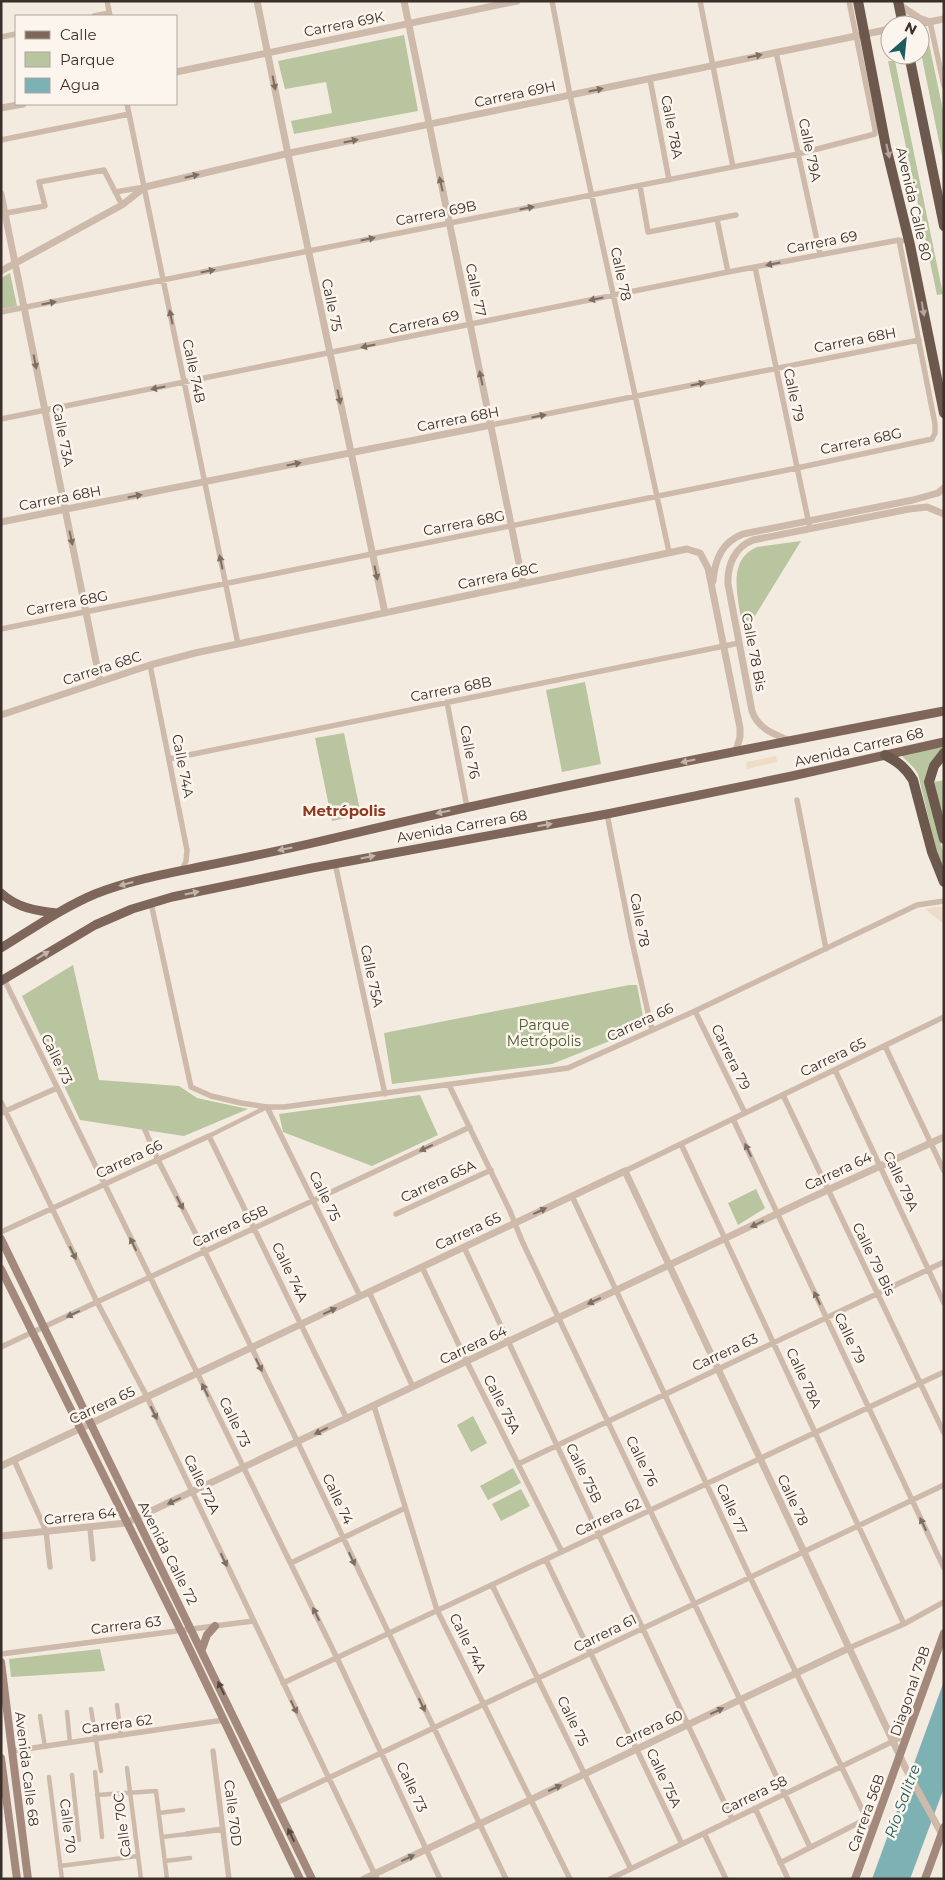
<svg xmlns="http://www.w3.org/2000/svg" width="945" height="1880" font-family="Montserrat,sans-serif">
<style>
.green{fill:#b8c59e}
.plaza{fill:#eddcc6}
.water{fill:#7db1b3}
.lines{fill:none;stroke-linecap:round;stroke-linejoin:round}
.pedestrian{stroke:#cebaaa;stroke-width:4.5}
.minor{stroke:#cebaaa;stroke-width:5.5}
.tertiary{stroke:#cebaaa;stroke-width:7}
.secondary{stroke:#a2897b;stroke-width:8}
.primary{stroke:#7e665b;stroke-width:9}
.trunk{stroke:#6d584e;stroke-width:10}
.oneway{fill:#7d6e64}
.oneway2{fill:#b4a69e}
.oneway3{fill:#c3b5ab}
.oneway4{fill:#55463e}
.labels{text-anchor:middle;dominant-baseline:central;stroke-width:5;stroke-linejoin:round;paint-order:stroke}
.street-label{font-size:14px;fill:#3b2f2a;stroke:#fbf5ed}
.park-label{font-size:14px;fill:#4a5b2c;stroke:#fbf5ed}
.neighbourhood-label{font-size:15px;font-weight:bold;fill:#8f391f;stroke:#fbf5ed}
.water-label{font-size:15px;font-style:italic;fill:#1d5b5f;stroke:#fbf5ed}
</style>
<rect width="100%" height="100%" fill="#f4ebe0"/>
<path class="green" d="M 404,35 L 418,111 L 294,134 L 291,121 L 332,113 L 326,82 L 285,89 L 278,61 Z
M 928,39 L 944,115 L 944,166 L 920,48 L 920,41 Z
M 888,61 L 895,61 L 943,294 L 937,295 Z
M 10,273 L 17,306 L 1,309 L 1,278 Z
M 801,541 L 753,619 L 747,622 L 741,620 C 738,595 727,560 757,547 Z
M 585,682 L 601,764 L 562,772 L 546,690 Z
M 344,733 L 361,815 L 332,821 L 315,738 Z
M 944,746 L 925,785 L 944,855 L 944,875 L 938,858 L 918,774 L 914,768 L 901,755 Z
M 944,780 L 944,827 L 934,782 Z
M 73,965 L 99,1080 L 179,1086 L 197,1098 L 248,1109 L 184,1136 L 80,1120 L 22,996 Z
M 629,985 L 637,985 L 645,1027 L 552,1064 L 392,1084 L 384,1033 Z
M 420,1095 L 438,1135 L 372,1166 L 283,1132 L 279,1114 Z
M 756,1189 L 765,1208 L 738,1225 L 728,1203 Z
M 473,1416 L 487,1443 L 471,1452 L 457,1425 Z
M 513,1468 L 521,1483 L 488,1500 L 480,1486 Z
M 521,1489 L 530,1506 L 501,1521 L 492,1504 Z
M 100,1649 L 105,1671 L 11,1677 L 9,1659 Z"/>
<path class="plaza" d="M 776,756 L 777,762 L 747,769 L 746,762 Z
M 935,907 L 944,907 L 944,924 L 925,909 Z"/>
<path class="water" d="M 944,1681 L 944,1788 L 910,1879 L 872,1879 Z"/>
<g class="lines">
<path class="pedestrian" d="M 209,1136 L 267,1107
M 117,1705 L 121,1736
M 91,1709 L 101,1771
M 67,1712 L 70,1743
M 40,1716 L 45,1747
M 127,1768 L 141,1879
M 95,1772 L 102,1837
M 72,1775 L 79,1840
M 49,1777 L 62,1879
M 97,1795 L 156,1791 L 167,1879
M 159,1813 L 183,1810
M 162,1837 L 187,1834
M 165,1861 L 190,1858
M 60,1866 L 138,1856"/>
<path class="minor" d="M 107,1 L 110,16
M 552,1 L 570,95 L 669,552
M 700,1 L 733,167
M 94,16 L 109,13
M 930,22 L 944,86
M 1,37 L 16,34
M 776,52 L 820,254
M 650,79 L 669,180
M 127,104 L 238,644
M 1,140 L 129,114
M 640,186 L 648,232 L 736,215
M 115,192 L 145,187
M 1,214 L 45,206 L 39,182 L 104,170 L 122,205
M 717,219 L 728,272
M 755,267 L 809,524
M 1,312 L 798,154 L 871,135 L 875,134 L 875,129 L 849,1
M 1,419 L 728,272 L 899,240 L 902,241
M 491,425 L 919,340
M 1,629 L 797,468 L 932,439 L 935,433 L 935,424 L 899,240
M 150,665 L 187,850 L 186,861 L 182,870
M 447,702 L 467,807
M 169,759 L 739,643
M 797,800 L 826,949
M 607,814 L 631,937 L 652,1030
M 335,863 L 385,1094
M 151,903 L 191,1087 L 211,1096 L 241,1103 L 267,1107 L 284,1107 L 568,1068 L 695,1011 L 917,905 L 944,901
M 4,979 L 337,1658 L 440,1879
M 695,1011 L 745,1113
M 885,1046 L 944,1171
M 835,1070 L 944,1303
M 449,1085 L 510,1211 L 522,1241 L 810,1847
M 783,1095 L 944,1433
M 1,1102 L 97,1302 L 147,1397 L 377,1879
M 267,1107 L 360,1296
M 1,1113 L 57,1088
M 733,1119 L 944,1568
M 145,1130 L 158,1160 L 205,1252 L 298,1443 L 506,1879
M 681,1144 L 904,1624
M 625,1171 L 944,1017
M 572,1196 L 750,1577 L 873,1832
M 396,1214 L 491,1170
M 1,1232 L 209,1136 L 347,1419
M 464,1247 L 732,1819
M 422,1267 L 467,1362 L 562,1552
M 369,1292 L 413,1387
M 1,1347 L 470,1127
M 374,1406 L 437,1610 L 570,1879
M 14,1460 L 46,1531 L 50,1567
M 518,1464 L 944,1262
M 90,1528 L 93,1559
M 546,1560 L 682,1844
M 291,1563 L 405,1508
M 492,1585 L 631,1869
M 849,1648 L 904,1624 L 944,1602
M 1,1654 L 253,1621
M 283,1683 L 944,1372
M 12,1751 L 224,1720
M 213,1751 L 229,1879
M 276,1803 L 944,1485
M 755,1808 L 788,1879
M 704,1833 L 726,1879
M 187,1834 L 223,1829
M 780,1863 L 866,1819
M 610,1879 L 908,1734"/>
<path class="tertiary" d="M 257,1 L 288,154 L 385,613
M 404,1 L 523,583
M 898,4 L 919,18 L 930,22
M 914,25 L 944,19
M 176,72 L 517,1
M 1,108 L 23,104
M 1,194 L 100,681
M 1,271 L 122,205 L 145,187 L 285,154 L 890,29
M 1,522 L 491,425
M 713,581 C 715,559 722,542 743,534 L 913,500 L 938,493 L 944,488
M 1,715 L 150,665 L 195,653 L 687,549 L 700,553 L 708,568 L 740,728 L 740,737 L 736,751
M 790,741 C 774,734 758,729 752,711 L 728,584 C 727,565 735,547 753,540 L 909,509 L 927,507 L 944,514
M 1,1466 L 625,1171 L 905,1767 L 944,1838
M 1,1536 L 126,1523 L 806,1200 L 944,1137
M 364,1879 L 849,1648"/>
<path class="secondary" d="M 1,1239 L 312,1879
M 1,1269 L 181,1631 L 300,1879
M 202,1649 L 207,1635 L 215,1626
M 1,1662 L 28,1879
M 1,1758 L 17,1879
M 855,1879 L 944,1633
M 925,1879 L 944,1827"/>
<path class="primary" d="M 1,893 C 17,908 37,911 57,913
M 1,948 C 32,929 62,908 95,894 C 128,881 164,874 199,867 C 244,858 289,849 334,838 C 536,790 740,750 944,711
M 1,981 L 95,925 L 132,909 L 172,897 L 312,868 L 607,814 L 792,776 L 944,742"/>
<path class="trunk" d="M 858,1 L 886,147 L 910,245 L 944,413
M 898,1 L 903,25
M 909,55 L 944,226
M 944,753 L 934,766 L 929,782 L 944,839
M 885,755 C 898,762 906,768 913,780 L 932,852 L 944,882"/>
</g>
<defs><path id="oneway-solid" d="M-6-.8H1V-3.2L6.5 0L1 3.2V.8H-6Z" transform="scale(1.25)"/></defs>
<g class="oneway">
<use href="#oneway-solid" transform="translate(755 56) rotate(-12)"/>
<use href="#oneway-solid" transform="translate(274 83) rotate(79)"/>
<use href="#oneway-solid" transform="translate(596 90) rotate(-12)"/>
<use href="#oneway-solid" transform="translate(351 141) rotate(-12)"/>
<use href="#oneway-solid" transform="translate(192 176) rotate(-13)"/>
<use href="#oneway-solid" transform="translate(441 184) rotate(-102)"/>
<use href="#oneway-solid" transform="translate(527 208) rotate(-11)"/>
<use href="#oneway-solid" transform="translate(368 239) rotate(-11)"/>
<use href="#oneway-solid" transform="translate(773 264) rotate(169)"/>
<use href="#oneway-solid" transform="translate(208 271) rotate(-11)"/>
<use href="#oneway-solid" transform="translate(596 299) rotate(169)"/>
<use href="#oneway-solid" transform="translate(49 303) rotate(-11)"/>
<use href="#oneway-solid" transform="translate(171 317) rotate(-102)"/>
<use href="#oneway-solid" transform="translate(368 346) rotate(168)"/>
<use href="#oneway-solid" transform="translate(35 362) rotate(79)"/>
<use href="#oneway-solid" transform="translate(481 378) rotate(-102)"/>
<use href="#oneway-solid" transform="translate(698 384) rotate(-11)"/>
<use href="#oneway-solid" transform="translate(158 388) rotate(169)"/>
<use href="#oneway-solid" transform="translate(339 397) rotate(78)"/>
<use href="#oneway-solid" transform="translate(539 416) rotate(-11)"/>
<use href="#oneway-solid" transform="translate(294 464) rotate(-11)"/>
<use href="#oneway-solid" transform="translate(135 496) rotate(-11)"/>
<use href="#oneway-solid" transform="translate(71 538) rotate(78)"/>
<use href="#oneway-solid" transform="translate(221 562) rotate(-102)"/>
<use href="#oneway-solid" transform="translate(376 573) rotate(78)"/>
<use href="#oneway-solid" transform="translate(426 1148) rotate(155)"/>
<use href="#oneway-solid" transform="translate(748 1150) rotate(-115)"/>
<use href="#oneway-solid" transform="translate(180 1203) rotate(63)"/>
<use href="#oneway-solid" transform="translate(540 1211) rotate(-25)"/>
<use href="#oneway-solid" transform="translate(757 1224) rotate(154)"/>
<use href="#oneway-solid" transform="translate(133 1244) rotate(-116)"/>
<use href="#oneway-solid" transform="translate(73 1253) rotate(64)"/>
<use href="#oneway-solid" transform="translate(817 1298) rotate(-115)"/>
<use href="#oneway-solid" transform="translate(594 1301) rotate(155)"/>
<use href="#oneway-solid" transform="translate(330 1311) rotate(-25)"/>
<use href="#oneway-solid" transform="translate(73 1314) rotate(155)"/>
<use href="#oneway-solid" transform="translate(259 1365) rotate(64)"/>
<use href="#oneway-solid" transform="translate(205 1390) rotate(-116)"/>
<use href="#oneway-solid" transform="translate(154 1413) rotate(64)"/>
<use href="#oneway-solid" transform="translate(321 1431) rotate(154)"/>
<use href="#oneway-solid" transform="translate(174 1501) rotate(155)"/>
<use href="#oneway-solid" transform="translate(923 1524) rotate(-115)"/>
<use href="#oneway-solid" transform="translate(352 1559) rotate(65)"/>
<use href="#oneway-solid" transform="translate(224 1560) rotate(65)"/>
<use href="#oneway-solid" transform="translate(316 1614) rotate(-116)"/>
<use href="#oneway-solid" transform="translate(422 1705) rotate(64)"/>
<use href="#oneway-solid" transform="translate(294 1707) rotate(64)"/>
<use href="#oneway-solid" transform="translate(717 1711) rotate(-25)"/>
<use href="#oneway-solid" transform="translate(555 1788) rotate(-25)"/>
<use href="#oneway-solid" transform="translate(408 1858) rotate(-25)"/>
</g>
<g class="oneway2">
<use href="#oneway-solid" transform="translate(888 151) rotate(77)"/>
<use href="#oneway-solid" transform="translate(923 309) rotate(80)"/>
</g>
<g class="oneway3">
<use href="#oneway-solid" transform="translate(688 761) rotate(168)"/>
<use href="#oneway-solid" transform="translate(443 812) rotate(168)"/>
<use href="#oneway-solid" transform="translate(545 825) rotate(-10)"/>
<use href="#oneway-solid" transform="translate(285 849) rotate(168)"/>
<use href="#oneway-solid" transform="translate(368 857) rotate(-11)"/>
<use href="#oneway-solid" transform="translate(126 884) rotate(165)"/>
<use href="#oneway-solid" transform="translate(192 893) rotate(-12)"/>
<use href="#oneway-solid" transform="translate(43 955) rotate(-32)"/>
</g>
<g class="oneway4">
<use href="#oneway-solid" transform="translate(221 1688) rotate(-116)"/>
<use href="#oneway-solid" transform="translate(291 1835) rotate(-115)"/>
</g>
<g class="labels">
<g class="street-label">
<text transform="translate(344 24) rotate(-11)">Carrera 69K</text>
<text transform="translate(515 94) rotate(-12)">Carrera 69H</text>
<text transform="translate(672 127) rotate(79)">Calle 78A</text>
<text transform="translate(810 150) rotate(78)">Calle 79A</text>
<text transform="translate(914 204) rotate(77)">Avenida Calle 80</text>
<text transform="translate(436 213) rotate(-11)">Carrera 69B</text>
<text transform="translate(822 242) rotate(-11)">Carrera 69</text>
<text transform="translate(621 274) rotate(78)">Calle 78</text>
<text transform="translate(476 290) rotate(78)">Calle 77</text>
<text transform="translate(332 305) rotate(78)">Calle 75</text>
<text transform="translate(424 322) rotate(-12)">Carrera 69</text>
<text transform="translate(855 340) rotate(-11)">Carrera 68H</text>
<text transform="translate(194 371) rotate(78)">Calle 74B</text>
<text transform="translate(794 395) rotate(78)">Calle 79</text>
<text transform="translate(458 419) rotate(-11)">Carrera 68H</text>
<text transform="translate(63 435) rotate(79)">Calle 73A</text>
<text transform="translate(861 441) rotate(-12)">Carrera 68G</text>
<text transform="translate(60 498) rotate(-11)">Carrera 68H</text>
<text transform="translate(464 523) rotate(-11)">Carrera 68G</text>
<text transform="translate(498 576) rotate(-12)">Carrera 68C</text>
<text transform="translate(67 603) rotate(-11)">Carrera 68G</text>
<text transform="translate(754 652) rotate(79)">Calle 78 Bis</text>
<text transform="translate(102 668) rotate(-18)">Carrera 68C</text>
<text transform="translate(451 689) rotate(-11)">Carrera 68B</text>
<text transform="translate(859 747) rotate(-13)">Avenida Carrera 68</text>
<text transform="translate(470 752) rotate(79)">Calle 76</text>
<text transform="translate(183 766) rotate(79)">Calle 74A</text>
<text transform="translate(462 826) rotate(-10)">Avenida Carrera 68</text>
<text transform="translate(640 920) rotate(79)">Calle 78</text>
<text transform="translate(372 976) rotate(78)">Calle 75A</text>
<text transform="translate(640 1022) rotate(-25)">Carrera 66</text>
<text transform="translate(731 1057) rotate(64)">Carrera 79</text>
<text transform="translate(833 1057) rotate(-26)">Carrera 65</text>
<text transform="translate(57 1059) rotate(64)">Calle 73</text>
<text transform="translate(129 1159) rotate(-25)">Carrera 66</text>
<text transform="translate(838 1171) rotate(-25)">Carrera 64</text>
<text transform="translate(438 1181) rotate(-25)">Carrera 65A</text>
<text transform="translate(901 1181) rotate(65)">Calle 79A</text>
<text transform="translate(325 1196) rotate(64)">Calle 75</text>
<text transform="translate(230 1226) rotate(-25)">Carrera 65B</text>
<text transform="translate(468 1231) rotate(-25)">Carrera 65</text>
<text transform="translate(874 1259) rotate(64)">Calle 79 Bis</text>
<text transform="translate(290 1272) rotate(64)">Calle 74A</text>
<text transform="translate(850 1338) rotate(65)">Calle 79</text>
<text transform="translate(473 1345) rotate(-25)">Carrera 64</text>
<text transform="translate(725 1352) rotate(-25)">Carrera 63</text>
<text transform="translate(804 1378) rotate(65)">Calle 78A</text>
<text transform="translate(502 1404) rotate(63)">Calle 75A</text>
<text transform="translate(102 1405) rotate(-25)">Carrera 65</text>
<text transform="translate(235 1422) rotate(64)">Calle 73</text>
<text transform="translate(642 1461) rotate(64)">Calle 76</text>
<text transform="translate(584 1473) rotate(64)">Calle 75B</text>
<text transform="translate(202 1484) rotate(64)">Calle 72A</text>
<text transform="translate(338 1499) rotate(65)">Calle 74</text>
<text transform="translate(793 1500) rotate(65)">Calle 78</text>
<text transform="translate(732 1509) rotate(65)">Calle 77</text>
<text transform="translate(80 1516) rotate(-6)">Carrera 64</text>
<text transform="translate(608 1517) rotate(-25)">Carrera 62</text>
<text transform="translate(168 1553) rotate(63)">Avenida Calle 72</text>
<text transform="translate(126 1625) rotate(-7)">Carrera 63</text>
<text transform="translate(605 1633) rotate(-26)">Carrera 61</text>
<text transform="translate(468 1643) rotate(63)">Calle 74A</text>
<text transform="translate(910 1691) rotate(-71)">Diagonal 79B</text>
<text transform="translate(573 1721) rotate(64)">Calle 75</text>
<text transform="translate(117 1724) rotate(-8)">Carrera 62</text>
<text transform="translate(649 1729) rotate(-25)">Carrera 60</text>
<text transform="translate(27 1769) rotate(83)">Avenida Calle 68</text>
<text transform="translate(664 1778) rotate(65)">Calle 75A</text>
<text transform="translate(412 1787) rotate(65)">Calle 73</text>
<text transform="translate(754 1795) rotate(-26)">Carrera 58</text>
<text transform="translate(233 1813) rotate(83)">Calle 70D</text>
<text transform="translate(866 1813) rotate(-70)">Carrera 56B</text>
<text transform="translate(122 1825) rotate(-97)">Calle 70C</text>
<text transform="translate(68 1826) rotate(83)">Calle 70</text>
</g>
<g class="park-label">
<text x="544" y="1025">Parque<tspan x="544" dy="16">Metrópolis</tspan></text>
</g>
<g class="neighbourhood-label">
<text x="344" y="810">Metrópolis</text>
</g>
<g class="water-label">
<text transform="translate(902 1801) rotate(-70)">Río Salitre</text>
</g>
</g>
<rect width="945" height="1880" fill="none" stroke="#3b2f2a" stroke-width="5"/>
<rect x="15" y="15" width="162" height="90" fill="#fbf5ed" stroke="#aea69f"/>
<rect x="25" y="31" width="25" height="8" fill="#7e665b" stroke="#aea69f"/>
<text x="60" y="40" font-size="15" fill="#3b2f2a">Calle</text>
<rect x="25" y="52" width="25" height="15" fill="#b8c59e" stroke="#aea69f"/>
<text x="60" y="65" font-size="15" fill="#3b2f2a">Parque</text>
<rect x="25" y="78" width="25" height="15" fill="#7db1b3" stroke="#aea69f"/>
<text x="60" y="90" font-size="15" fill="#3b2f2a">Agua</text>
<g transform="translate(905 40) rotate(27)"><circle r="24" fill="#fbf5ed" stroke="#aea69f"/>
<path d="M0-4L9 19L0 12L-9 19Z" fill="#1d5b5f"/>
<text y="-8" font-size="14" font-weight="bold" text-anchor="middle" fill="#3b2f2a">N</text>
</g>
</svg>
